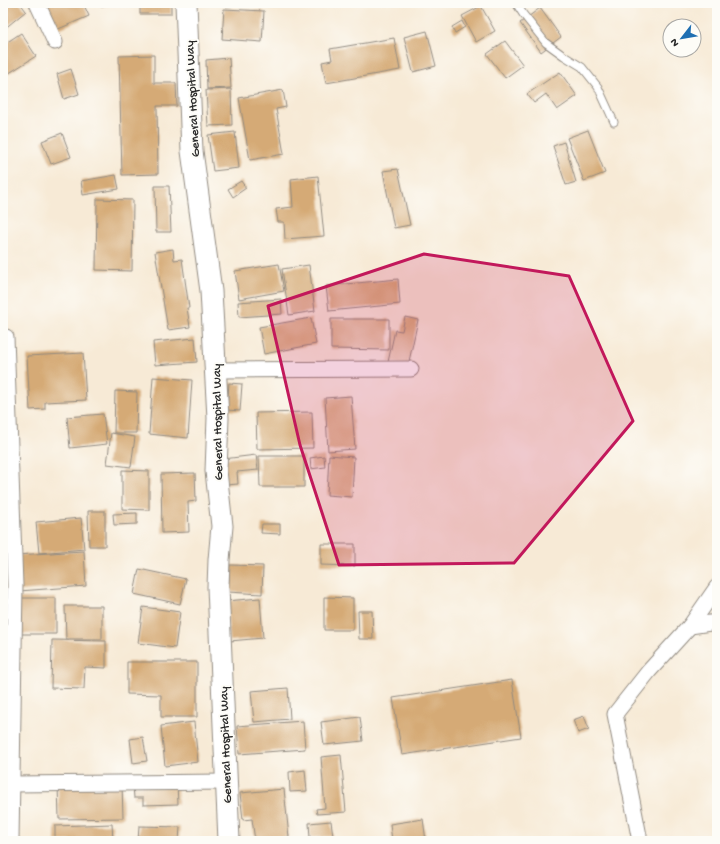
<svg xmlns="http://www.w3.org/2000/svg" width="720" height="844" font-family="'Gochi Hand',sans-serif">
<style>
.building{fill:#d5aa76}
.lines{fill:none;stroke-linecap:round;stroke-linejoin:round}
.service-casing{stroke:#918a80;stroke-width:9}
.minor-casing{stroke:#918a80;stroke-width:17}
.secondary-casing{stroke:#918a80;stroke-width:23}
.service{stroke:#fff;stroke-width:7}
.minor{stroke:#fff;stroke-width:15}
.secondary{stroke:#fff;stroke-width:21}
.marked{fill:#c2185b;fill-opacity:0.2;stroke:#c2185b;stroke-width:3;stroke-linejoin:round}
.labels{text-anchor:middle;stroke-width:4;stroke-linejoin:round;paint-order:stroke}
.street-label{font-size:13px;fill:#2b2b2b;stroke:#fdfcf7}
</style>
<rect width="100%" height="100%" fill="#fdfcf7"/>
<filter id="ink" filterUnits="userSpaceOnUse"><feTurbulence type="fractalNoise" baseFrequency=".025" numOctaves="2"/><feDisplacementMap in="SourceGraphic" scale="8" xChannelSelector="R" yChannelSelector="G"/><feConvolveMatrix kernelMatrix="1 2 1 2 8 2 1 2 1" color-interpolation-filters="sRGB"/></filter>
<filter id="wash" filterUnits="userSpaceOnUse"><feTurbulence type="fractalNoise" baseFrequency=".012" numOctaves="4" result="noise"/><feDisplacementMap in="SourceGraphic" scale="16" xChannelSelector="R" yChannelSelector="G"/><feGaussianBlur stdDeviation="0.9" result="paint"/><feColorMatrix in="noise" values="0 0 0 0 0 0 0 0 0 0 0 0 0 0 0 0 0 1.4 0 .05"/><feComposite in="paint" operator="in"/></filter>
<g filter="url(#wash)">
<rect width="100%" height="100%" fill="#f7ead6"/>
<g id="blocks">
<g class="building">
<polygon points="3,3 20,3 26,11 3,30"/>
<polygon points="45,3 83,3 89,16 56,30"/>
<polygon points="100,3 123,3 123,4 100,6"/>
<rect x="140" y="3" width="31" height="11"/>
<polygon points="481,6 495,31 476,42 462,16"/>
<polygon points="540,8 561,37 541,52 520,23"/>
<polygon points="224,9 264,11 262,42 222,39"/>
<polygon points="462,21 465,27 455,33 452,27"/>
<polygon points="427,31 436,66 413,72 404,37"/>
<polygon points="21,33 36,56 3,77 3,45"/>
<polygon points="394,38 400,70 326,83 322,62 332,60 330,49"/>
<polygon points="505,41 523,65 505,78 487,54"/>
<polygon points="154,55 154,83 176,83 177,106 157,106 158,174 122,175 119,56"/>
<polygon points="229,58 231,88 207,89 206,60"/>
<polygon points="71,69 79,94 64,99 57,74"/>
<polygon points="560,72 577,96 557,110 546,94 534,103 527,94"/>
<polygon points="231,89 232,125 208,126 206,90"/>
<polygon points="283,90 286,107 276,109 284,154 250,160 239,98"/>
<polygon points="588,130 605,173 584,181 567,138"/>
<polygon points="235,132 239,168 213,171 208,135"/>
<polygon points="62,133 71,157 51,164 42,141"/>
<polygon points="564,142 576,182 566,185 553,146"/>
<polygon points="398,169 410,225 394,228 383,171"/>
<polygon points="116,175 119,189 83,195 81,181"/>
<polygon points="318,176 324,236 285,239 284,222 278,222 276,209 293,207 291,179"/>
<polygon points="241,181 246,188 233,197 228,189"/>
<polygon points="155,186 169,186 171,232 156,232"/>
<polygon points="97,199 133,200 132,271 96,270"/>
<polygon points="173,249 174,260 182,259 189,308 187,308 190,327 168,330 155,252"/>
<polygon points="279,264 284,291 239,299 235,271"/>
<polygon points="309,265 315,311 289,315 282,269"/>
<polygon points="398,279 400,304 329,311 326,286"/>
<polygon points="281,299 282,314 239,317 238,302"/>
<polygon points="405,317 418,320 408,366 388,362 395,330 402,331"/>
<polygon points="311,318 316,344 264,354 259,327"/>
<polygon points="331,319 389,319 389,350 331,349"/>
<polygon points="195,338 197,362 155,365 153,342"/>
<polygon points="83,353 86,400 45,402 45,409 30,410 27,356"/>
<polygon points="153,377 192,380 188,438 149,434"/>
<polygon points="229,383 242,384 240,411 227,410"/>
<polygon points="115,391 137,392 136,433 114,433"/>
<polygon points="351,396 355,449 328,451 325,398"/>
<polygon points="312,412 313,448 257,449 256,413"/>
<polygon points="103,414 107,444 70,448 67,417"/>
<polygon points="111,433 135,437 131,467 107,464"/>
<polygon points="256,455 258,470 237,472 238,484 226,485 223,459"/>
<polygon points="329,455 354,457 352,497 327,495"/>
<polygon points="259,456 304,456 304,487 260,487"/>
<polygon points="324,456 325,467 311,469 310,458"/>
<polygon points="122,470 149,471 149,510 122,509"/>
<polygon points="195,473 196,501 188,502 189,532 162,533 161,474"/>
<polygon points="88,511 105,511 105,546 89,546"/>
<polygon points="137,513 137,524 114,525 113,514"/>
<polygon points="81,518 84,549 39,553 36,522"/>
<polygon points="262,524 280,524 280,534 261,533"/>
<polygon points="321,544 355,544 355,566 321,565"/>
<polygon points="84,551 86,586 19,591 16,555"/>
<polygon points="230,565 263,566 262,594 228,592"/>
<polygon points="139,569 186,579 180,604 134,594"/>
<polygon points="324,597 353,598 353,630 324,630"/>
<polygon points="17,598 56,598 56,634 18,634"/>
<polygon points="260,598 263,638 230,641 226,601"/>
<polygon points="65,606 102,606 102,639 66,639"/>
<polygon points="143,607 180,612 175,648 138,643"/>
<polygon points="358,611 372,611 373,639 359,639"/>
<polygon points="52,640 106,641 106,668 85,667 84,689 51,688"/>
<polygon points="127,662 197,662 197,717 161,717 161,695 127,694"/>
<polygon points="512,680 521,737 402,755 393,698"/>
<polygon points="288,688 290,719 254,722 251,691"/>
<polygon points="584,716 589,729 578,733 573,720"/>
<polygon points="360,717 363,741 324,745 321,722"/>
<polygon points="303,721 305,749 239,754 237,726"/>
<polygon points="194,722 198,762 165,766 161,726"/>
<polygon points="143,737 147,761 133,763 130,739"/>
<polygon points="341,755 346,812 317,814 316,809 325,808 321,757"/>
<polygon points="305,770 307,791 290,792 289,772"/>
<polygon points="122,784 123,818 59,819 58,785"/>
<polygon points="177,784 178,804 143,805 143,798 134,798 133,785"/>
<polygon points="284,789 289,837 255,841 252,819 243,820 240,793"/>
<polygon points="423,819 426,841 392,841 390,824"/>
<polygon points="331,821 333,836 310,838 309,823"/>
<polygon points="112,824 113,841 55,841 55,826"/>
<polygon points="139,826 180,827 179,841 138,841"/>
<polygon points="329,837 330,841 312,841 312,840"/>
</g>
</g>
</g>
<g filter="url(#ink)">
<use href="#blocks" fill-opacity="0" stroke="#918a80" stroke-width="1"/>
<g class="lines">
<g class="service-casing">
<polyline id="service" points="516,3 523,14 546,43 564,56 582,67 598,87 614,122"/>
</g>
<g class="minor-casing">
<g id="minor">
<polyline points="37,3 55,42"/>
<polyline points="3,337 6,337 15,585 11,841"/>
<polyline points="215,370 411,369"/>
<polyline points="690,626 717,622"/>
<polyline points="12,784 226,782"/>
<polyline points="640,841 615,714 649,671 690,626 717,587"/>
</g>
</g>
<g class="secondary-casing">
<polyline id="secondary" points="186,3 192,151 211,291 218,418 216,471 222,526 219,560 218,587 229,841"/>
</g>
<use href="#service" class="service"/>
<use href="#minor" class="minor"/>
<use href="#secondary" class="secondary"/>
</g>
</g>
<path class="marked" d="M424 254 569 276 633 421 514 563 339 565 300 445 268 306Z"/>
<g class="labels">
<g class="street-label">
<text transform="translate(191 99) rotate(-93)" y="5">General Hospital Way</text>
<text transform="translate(216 422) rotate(-91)" y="5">General Hospital Way</text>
<text transform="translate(224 745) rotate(-92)" y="5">General Hospital Way</text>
</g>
</g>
<rect width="720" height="844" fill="none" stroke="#fdfcf7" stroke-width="16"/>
<g transform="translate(682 38) rotate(239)"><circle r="19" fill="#fdfcf7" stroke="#a9a8a5"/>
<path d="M0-3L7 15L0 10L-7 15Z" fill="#1f6fb2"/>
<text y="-6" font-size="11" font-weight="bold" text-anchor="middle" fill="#2b2b2b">N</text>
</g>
</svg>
